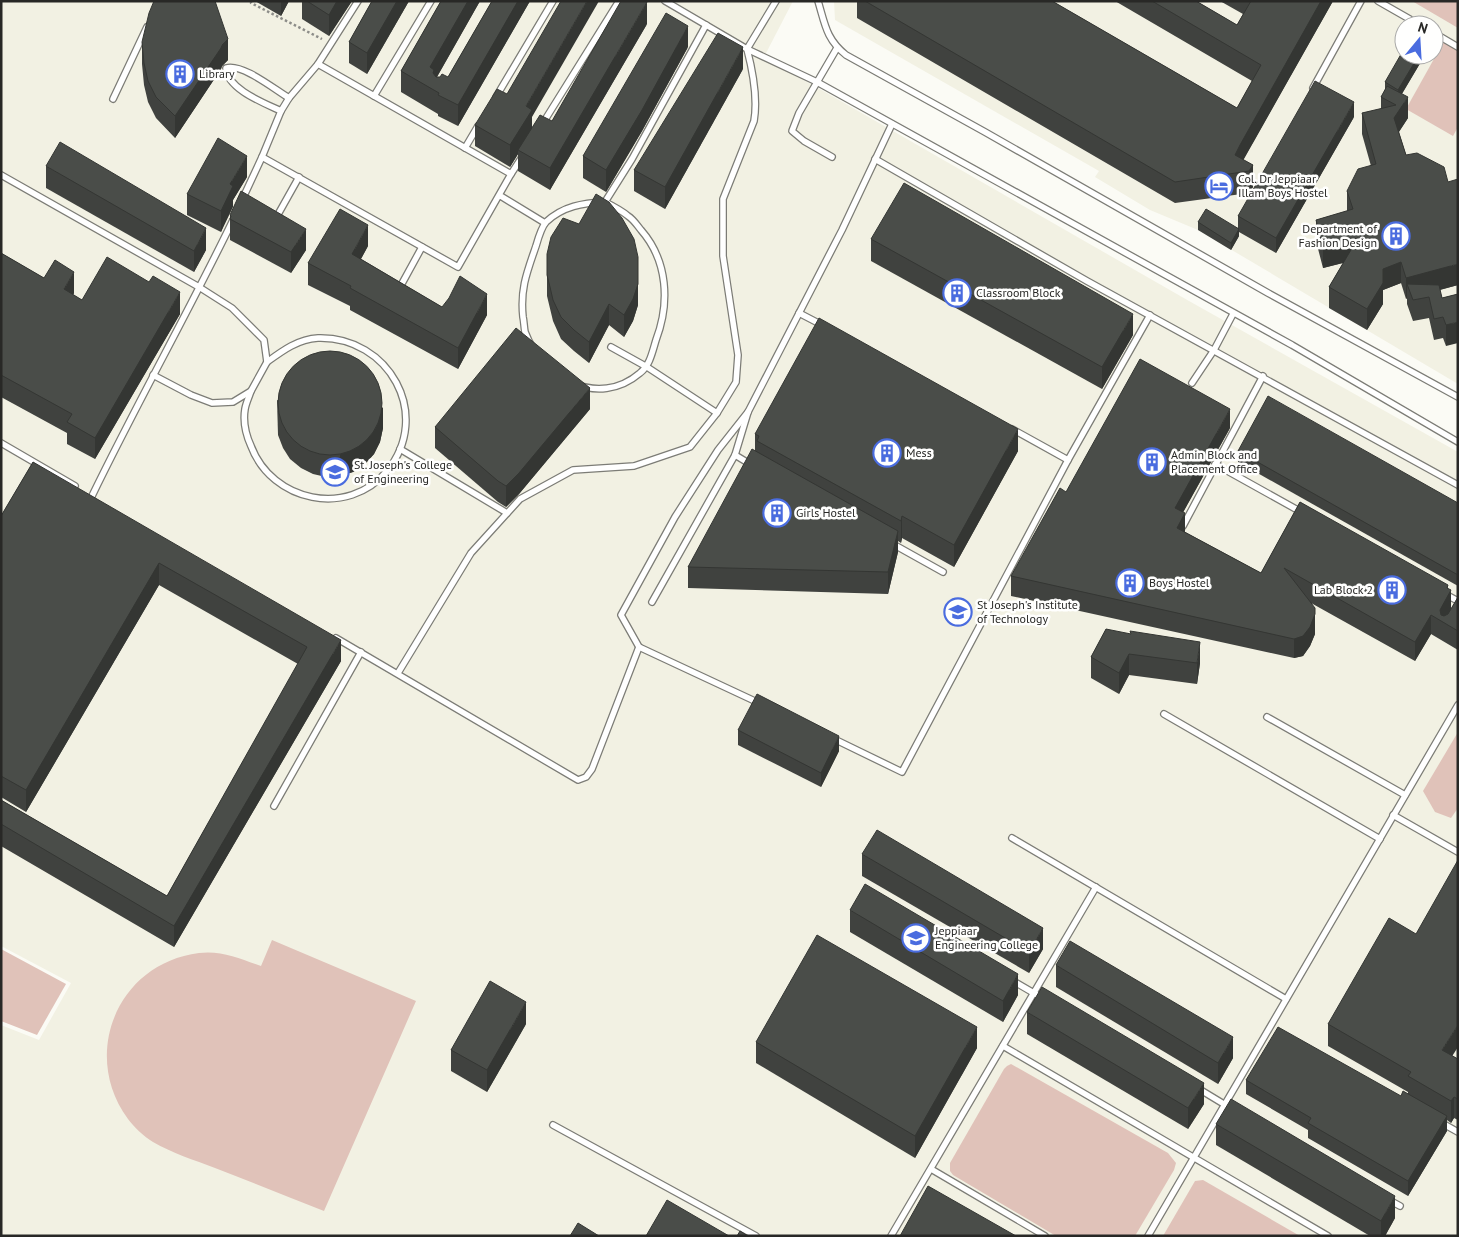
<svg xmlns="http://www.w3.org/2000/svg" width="1459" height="1237" font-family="'PT Sans',sans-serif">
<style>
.built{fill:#f2f1e3;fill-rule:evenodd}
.green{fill:#e0c2b9}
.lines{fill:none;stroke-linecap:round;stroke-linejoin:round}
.lane-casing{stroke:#7c7c76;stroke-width:8}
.path{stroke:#8d8d89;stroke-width:2.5;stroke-dasharray:2.5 2.5;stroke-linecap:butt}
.lane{stroke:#fff;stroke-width:5.5}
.wall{fill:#40423f}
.shaded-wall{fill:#343633}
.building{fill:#4a4d49;stroke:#343633}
.labels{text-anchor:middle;stroke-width:5;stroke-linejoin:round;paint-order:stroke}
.poi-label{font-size:12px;fill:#282826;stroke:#fffffe;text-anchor:start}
</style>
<rect width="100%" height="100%" fill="#fbfbf5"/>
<g class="built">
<polygon points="1,1 793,1 764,57 1189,301 1458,452 1458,1236 1,1236 1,1025 39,1040 71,983 1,946"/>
<path d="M834 1H1458V384L1198 230 1150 210 1095 177 1099 171 835 20ZM1404 25H1434V55H1404Z"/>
</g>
<g class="green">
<polygon points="1412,1 1458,1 1458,28"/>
<polygon points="1444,41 1458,49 1458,127 1453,136 1406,109"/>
<polygon points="1458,732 1458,808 1451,818 1435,812 1423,791"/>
<path d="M272 940 416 1001 324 1211C288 1197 252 1182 215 1168 194 1160 172 1153 153 1142 144 1137 133 1126 128 1119 80 1054 118 963 199 953 221 950 241 959 261 966Z"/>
<polygon points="1,949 66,984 37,1035 1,1021"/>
<polygon points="1011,1064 1168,1153 1176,1163 1174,1170 1135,1236 1056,1236 953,1175 950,1171 950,1163 1004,1069 1007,1066"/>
<polygon points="1203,1180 1300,1236 1163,1236 1195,1181"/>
</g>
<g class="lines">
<g class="lane-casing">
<g id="lane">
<polyline points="665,1 747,49 817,82 1292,345 1458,442"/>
<path d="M818 1C825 24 826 39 846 55L985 132 1268 293 1458 397"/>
<polyline points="1378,1 1420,25"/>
<polyline points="1434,33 1458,47"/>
<polyline points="318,64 358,1"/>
<polyline points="1313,88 1361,1"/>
<polyline points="374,96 431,1"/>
<polyline points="496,97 553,1"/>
<polyline points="113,99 147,27"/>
<path d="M281 111C264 103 227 89 226 68 242 63 274 89 289 98"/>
<polyline points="543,123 619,1"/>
<polyline points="465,148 478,126"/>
<polyline points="832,157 804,141 792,131 799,113 837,48"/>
<polyline points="875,159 1087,281 1458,485"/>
<polyline points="511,174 522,157"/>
<polyline points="1,175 199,287 232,308 264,340 267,362 251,391 233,402 212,403 191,395 153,375"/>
<polyline points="499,195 511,174 318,64 289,98 281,111 262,157 458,267 499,195 545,223"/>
<polyline points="242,200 262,157"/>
<path d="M605 202C613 206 621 210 628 216 633 219 637 225 641 230 668 261 670 303 656 340 652 353 650 365 640 373 598 409 542 378 525 332 524 327 524 321 523 317 520 289 527 272 536 246 538 239 541 228 546 222 563 206 583 203 605 202Z"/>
<polyline points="605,202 632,159 706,25"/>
<polyline points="276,218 299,177"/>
<polyline points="399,289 422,247"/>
<polyline points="799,313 824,326"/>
<polyline points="611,347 647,367 717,413"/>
<polyline points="1192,383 1214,350 1233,314"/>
<path d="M251 391C249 397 246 403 245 409 243 421 246 435 251 446 272 502 348 518 387 471 433 415 389 336 318 338 298 339 282 351 267 362"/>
<polyline points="748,412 718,450 675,517 621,615 639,647 759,703"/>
<polyline points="1012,429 1068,460"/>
<polyline points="1,443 75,486"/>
<polyline points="400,449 507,513"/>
<polyline points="735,455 750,464"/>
<polyline points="1215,464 1303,513"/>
<path d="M92 496C137 403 188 313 233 220"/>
<polyline points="1183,526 1263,376"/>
<polyline points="891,543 943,572"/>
<polyline points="1445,594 1458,601"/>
<polyline points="652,602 735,455 748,412 842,230 892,124"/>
<polyline points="336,638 578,780 586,777 592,769 639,647"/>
<path d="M398 673 471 553 520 499 573 470 634 466 690 447 717 413 736 382 738 355 723 256V199L754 121C758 98 753 72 747 49L776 1"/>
<polyline points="1164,714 1380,839"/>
<polyline points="1267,717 1405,795"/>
<polyline points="832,738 902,772 1068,460 1150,315"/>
<polyline points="274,806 361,652"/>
<polyline points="1393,815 1458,852"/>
<polyline points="1012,838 1286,999"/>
<polyline points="1013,981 1044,999"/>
<polyline points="1003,1046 1328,1236"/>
<polyline points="1199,1089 1232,1109"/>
<polyline points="1440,1122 1458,1132"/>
<polyline points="553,1125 756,1236"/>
<polyline points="931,1169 1045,1236"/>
<polyline points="1389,1200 1400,1206"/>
<polyline points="891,1236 1096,887"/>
<polyline points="1148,1236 1458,705"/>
</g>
</g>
<polyline class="path" points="251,1 251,3 322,39"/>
<use href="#lane" class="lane"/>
</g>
<g class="wall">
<polygon points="255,1 289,1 281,16"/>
<polygon points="302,1 352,1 329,36 302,19"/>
<polygon points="372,1 409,1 367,74 349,63 349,42"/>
<polygon points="441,1 480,1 437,77 448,77 492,1 530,1 458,126 438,116 438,114 401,92 401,71"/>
<polygon points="857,1 1052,1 1237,108 1252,81 1115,1 1196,1 1237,25 1243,14 1220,1 1333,1 1243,160 1253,165 1253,187 1249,193 1175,203 857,18"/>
<polygon points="647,24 550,190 518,171 518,154 510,167 475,146 475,125 532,117 532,128 552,121"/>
<polygon points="142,42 228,60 222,66 221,69 175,138 156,118 148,102 144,85 142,64"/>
<polygon points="688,47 642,131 606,192 583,178 583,156"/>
<polygon points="1404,55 1425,55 1402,94 1408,118 1399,132 1406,155 1458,285 1440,290 1442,298 1458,294 1446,346 1443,338 1434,340 1429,318 1413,321 1407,304 1407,298 1406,299 1401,283 1383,290 1383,304 1367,330 1329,308 1329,287 1343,263 1323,268 1316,241 1316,220 1347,211 1347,191 1371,166 1362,134 1362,113 1381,109 1381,97 1385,90 1385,82"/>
<polygon points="743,69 665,209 634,191 634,170"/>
<polygon points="1354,117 1276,253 1239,232 1239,236 1231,250 1198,230 1198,222 1238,228 1238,216"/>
<polygon points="46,166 206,250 194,272 46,188"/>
<polygon points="247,177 233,200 221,232 187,215 187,194"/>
<polygon points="230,215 306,250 291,273 230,240"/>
<polygon points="871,239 1133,335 1102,389 871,261"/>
<polygon points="368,246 361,259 442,307 487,315 458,369 350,310 350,306 308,285 308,263"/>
<polygon points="1,253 44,278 74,293 73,295 82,300 180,314 95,459 67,444 67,433 1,397"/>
<polygon points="547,254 638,257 638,305 633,321 624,337 609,325 589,363 574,351 561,339 553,321 547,296"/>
<polygon points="277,400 383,428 380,442 374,454 365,464 353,472 340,476 326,477 313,474 301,468 290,459 283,448 278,435"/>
<polygon points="590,409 519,494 506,507 498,502 435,448 435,427"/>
<polygon points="1230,428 1183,512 1185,532 1261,573 1300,502 1448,589 1451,609 1458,597 1458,650 1431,634 1415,661 1311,603 1315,634 1310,646 1303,656 1294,658 1011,596 1011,576 1066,492"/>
<polygon points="755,434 1018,451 954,567 902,538 901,543 898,541 898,552 888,594 688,588 688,567 755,450"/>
<polygon points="1238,451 1458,503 1458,586 1238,462"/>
<polygon points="33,462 341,661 174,947 1,846 1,800 167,896 298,664 159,585 26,812 1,797 1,516"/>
<polygon points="1106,629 1200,663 1197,684 1129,675 1119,694 1091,678 1091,657"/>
<polygon points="738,730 839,751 821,787 738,745"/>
<polygon points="862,854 1043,949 1029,973 862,876"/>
<polygon points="850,910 1018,995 1003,1022 850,932"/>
<polygon points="1056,965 1233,1058 1218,1084 1056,987"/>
<polygon points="1027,1012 1204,1104 1188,1129 1027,1034"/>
<polygon points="526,1024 487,1092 451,1071 451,1050"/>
<polygon points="1328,1024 1452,1056 1458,1059 1458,1120 1454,1118 1451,1123 1447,1120 1447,1131 1408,1196 1308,1138 1308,1130 1246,1094 1246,1080 1401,1096 1408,1094 1408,1092 1328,1046"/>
<polygon points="756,1042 977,1048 915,1158 756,1063"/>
<polygon points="1216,1124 1395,1218 1385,1236 1370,1236 1216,1145"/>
</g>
<g class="shaded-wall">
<polygon points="281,1 289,1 281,16"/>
<polygon points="337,1 352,1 329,36 329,15"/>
<polygon points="397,1 409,1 367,74 367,53"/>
<polygon points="468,1 480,1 430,89 430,67"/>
<polygon points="518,1 530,1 458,126 458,105"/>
<polygon points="587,1 599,1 532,117 532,131 518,150 518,154 510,167 510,145 526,106"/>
<polygon points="1321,1 1333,1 1240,166 1235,155 1240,145"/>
<polygon points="647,2 647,24 550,190 550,168"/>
<polygon points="688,26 688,47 642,131 606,192 606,170"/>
<polygon points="228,39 228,60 222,66 221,69 175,138 175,116 222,45"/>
<polygon points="743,47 743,69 665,209 665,187"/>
<polygon points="1419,55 1425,55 1398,100 1398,90"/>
<polygon points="1408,97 1408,118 1394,139 1394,118"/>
<polygon points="1354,102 1354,117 1276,253 1276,238"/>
<polygon points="247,156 247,177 233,200 233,207 221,232 221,211 230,184"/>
<polygon points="1253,165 1253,187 1249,193 1249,171"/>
<polygon points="368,225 368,246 352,275 352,254"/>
<polygon points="206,228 206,250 194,272 194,251"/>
<polygon points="306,229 306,250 291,273 291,252"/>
<polygon points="1239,229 1239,236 1231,250 1231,243"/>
<polygon points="1358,238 1358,259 1323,268 1323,247"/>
<polygon points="1401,262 1401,283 1383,290 1383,304 1367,330 1367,309 1383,269"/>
<polygon points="1458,264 1458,285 1412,297 1407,284 1407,298 1406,299 1406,278"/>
<polygon points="74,272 74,293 64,310 64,289"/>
<polygon points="638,284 638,305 633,321 624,337 624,315"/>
<polygon points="180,292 180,314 95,459 95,438"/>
<polygon points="487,294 487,315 458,369 458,348"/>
<polygon points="609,304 609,325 589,363 589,342"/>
<polygon points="1133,314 1133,335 1102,389 1102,367"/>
<polygon points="1458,322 1458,343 1446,346 1446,325"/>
<polygon points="590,388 590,409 519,494 506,507 506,486"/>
<polygon points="383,407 383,428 380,442 374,454 365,464 353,472 340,476 340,455"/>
<polygon points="1230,409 1230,428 1175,527 1175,508"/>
<polygon points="1018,429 1018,451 954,567 954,545"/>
<polygon points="1185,513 1185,532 1177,528"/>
<polygon points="902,516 902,538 901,543 901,521"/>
<polygon points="898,531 898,552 888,594 888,572"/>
<polygon points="159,563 159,585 26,812 26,790"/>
<polygon points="1448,585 1448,595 1451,590 1451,610 1444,623 1440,610"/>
<polygon points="1315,614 1315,634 1310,646 1303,656 1294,658 1294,639"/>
<polygon points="1431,615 1431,634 1415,661 1415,642"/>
<polygon points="341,640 341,661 174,947 174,926"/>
<polygon points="1200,642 1200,663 1197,684 1197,663"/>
<polygon points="1129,654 1129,675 1119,694 1119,673"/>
<polygon points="839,736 839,751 821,787 821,773"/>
<polygon points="1043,928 1043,949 1029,973 1029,952"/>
<polygon points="1018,974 1018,995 1003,1022 1003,1001"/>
<polygon points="526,1002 526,1024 487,1092 487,1070"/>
<polygon points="1458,1025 1458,1047 1442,1072 1442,1050"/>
<polygon points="977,1027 977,1048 915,1158 915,1136"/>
<polygon points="1233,1037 1233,1058 1218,1084 1218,1063"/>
<polygon points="1204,1083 1204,1104 1188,1129 1188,1108"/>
<polygon points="1454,1097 1454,1118 1451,1123 1451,1101"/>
<polygon points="1447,1116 1447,1131 1408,1196 1408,1181"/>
<polygon points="1395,1196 1395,1218 1385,1236 1381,1236 1381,1221"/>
</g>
<g class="building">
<polygon points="154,1 215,1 228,39 222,45 221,48 175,116 156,97 148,81 144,63 142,42 149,13"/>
<polygon points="307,1 337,1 329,15"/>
<polygon points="372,1 397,1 367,53 349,42"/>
<polygon points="441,1 468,1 430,67 434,70 433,73 436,77 440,77 442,74 448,77 492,1 518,1 458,105 438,95 439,93 401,71"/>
<polygon points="561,1 587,1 526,106 532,110 510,145 475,125 497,89 507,94"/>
<polygon points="621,1 645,1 647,2 550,168 518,150 540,115 552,121"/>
<polygon points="865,1 1052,1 1237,108 1261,65 1152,1 1196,1 1237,25 1251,1 1321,1 1240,145 1235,155 1253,165 1249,171 1175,182"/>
<polygon points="666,13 688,26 642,110 606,170 583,156"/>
<polygon points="718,33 743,47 665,187 634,170"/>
<polygon points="1404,49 1404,55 1419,55 1398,90 1385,82"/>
<polygon points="1315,81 1354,102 1276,238 1238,216"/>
<polygon points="1387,86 1408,97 1394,118 1406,155 1417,153 1444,167 1448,182 1458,179 1458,264 1406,278 1401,262 1383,269 1383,283 1367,309 1329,287 1358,238 1323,247 1316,220 1353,209 1347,191 1358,169 1376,164 1362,113 1396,105 1381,97"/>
<polygon points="218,138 247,156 230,184 233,186 221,211 187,194"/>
<polygon points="60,142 206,228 194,251 46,166"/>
<polygon points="904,183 1133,314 1102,367 871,239"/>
<polygon points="241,191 306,229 291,252 230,219 231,216 230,215"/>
<polygon points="596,194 609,202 622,218 634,239 638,257 638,284 633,299 624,315 609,304 589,342 574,330 561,317 553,300 550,287 547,275 547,254 551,237 563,218 579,224"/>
<polygon points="340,209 368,225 352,254 442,307 449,298 460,276 487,294 458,348 350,288 351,286 308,263"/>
<polygon points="1206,209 1239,229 1231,243 1198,222"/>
<polygon points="1,253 44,278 55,260 74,272 64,289 82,300 107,257 149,282 153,276 180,292 95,438 67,422 72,414 1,375"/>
<polygon points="1407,284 1439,285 1442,298 1458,294 1458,322 1446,325 1443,317 1434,319 1429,297 1413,300"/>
<polygon points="819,318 1018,429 954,545 902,516 901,521 757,441 759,436 755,434"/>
<polygon points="516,328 590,388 519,473 506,486 498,481 435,427"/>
<circle cx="330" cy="403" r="52"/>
<polygon points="1140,359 1230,409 1175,508 1185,513 1177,528 1261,573 1300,502 1448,585 1447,588 1451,590 1440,610 1441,615 1444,616 1448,614 1458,597 1458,631 1431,615 1415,642 1284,568 1315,608 1315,614 1310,627 1303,636 1294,639 1011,576 1060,488 1066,492"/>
<polygon points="1268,396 1458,503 1458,575 1238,451"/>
<polygon points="752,449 898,531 888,572 688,567"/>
<polygon points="33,462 341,640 174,926 1,824 1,800 167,896 307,647 159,563 26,790 1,776 1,516"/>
<polygon points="1106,629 1131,634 1130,631 1200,642 1197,663 1129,654 1119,673 1091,657"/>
<polygon points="757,694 839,736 821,773 738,730"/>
<polygon points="877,830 1043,928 1029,952 862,854"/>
<polygon points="1458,860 1458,1025 1442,1050 1458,1059 1458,1099 1454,1097 1451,1101 1408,1076 1411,1072 1328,1024 1389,918 1416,934"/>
<polygon points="865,884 1018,974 1003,1001 850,910"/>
<polygon points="817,935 977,1027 915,1136 756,1042"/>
<polygon points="1070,941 1233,1037 1218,1063 1056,965"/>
<polygon points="490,981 526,1002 487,1070 451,1050"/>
<polygon points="1042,987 1204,1083 1188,1108 1027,1012"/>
<polygon points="1278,1027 1401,1096 1403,1091 1447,1116 1408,1181 1308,1123 1311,1118 1246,1080"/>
<polygon points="1231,1099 1395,1196 1381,1221 1216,1124"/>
<polygon points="928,1186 1016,1236 900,1236"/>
<polygon points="667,1200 729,1236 646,1236"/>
<polygon points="578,1223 599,1236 570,1236"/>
<polygon points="740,1231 748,1236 737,1236"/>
</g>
<defs>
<g id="building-ring" transform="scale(1.4375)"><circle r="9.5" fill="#fffffe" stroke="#4a6cdf" stroke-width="1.5"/><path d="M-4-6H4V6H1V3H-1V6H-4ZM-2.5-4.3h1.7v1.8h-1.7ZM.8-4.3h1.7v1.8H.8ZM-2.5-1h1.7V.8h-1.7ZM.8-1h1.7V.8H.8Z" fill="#4a6cdf"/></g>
<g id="hotel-ring" transform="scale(1.4375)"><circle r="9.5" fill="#fffffe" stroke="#4a6cdf" stroke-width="1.5"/><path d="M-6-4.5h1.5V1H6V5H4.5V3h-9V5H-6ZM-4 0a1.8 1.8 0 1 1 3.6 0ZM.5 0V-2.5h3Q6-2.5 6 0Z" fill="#4a6cdf"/></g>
<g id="university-ring" transform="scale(1.4375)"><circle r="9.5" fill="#fffffe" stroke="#4a6cdf" stroke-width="1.5"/><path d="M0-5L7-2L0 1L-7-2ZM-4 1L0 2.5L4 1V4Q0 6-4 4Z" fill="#4a6cdf"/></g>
</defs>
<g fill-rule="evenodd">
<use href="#building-ring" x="180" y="74"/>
<use href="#hotel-ring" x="1219" y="186"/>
<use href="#building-ring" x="1396" y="236"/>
<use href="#building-ring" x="957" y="293"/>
<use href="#building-ring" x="887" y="453"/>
<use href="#building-ring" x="1152" y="462"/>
<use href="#university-ring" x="335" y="472"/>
<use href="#building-ring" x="777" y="513"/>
<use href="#building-ring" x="1130" y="583"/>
<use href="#building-ring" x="1392" y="590"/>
<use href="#university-ring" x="958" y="612"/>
<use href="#university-ring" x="916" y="938"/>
</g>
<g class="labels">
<g class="poi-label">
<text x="199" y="78">Library</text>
<text x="1238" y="183">Col. Dr Jeppiaar<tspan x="1238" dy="14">Illam Boys Hostel</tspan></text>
<text x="1377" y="233" text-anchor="end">Department of<tspan x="1377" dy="14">Fashion Design</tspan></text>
<text x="976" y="297">Classroom Block</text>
<text x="906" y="457">Mess</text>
<text x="1171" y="459">Admin Block and<tspan x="1171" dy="14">Placement Office</tspan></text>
<text x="354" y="469">St. Joseph's College<tspan x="354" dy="14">of Engineering</tspan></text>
<text x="796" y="517">Girls Hostel</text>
<text x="1149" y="587">Boys Hostel</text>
<text x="1373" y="594" text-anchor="end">Lab Block 2</text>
<text x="977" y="609">St Joseph's Institute<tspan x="977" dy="14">of Technology</tspan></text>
<text x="935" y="935">Jeppiaar<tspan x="935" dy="14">Engineering College</tspan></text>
</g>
</g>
<rect width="1459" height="1237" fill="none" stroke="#282826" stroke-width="5"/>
<g transform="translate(1419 40) rotate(18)"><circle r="24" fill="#fffffe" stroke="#a9a9a8"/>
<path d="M0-4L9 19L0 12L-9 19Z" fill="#4a6cdf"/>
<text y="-8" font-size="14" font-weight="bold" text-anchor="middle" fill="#282826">N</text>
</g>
</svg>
